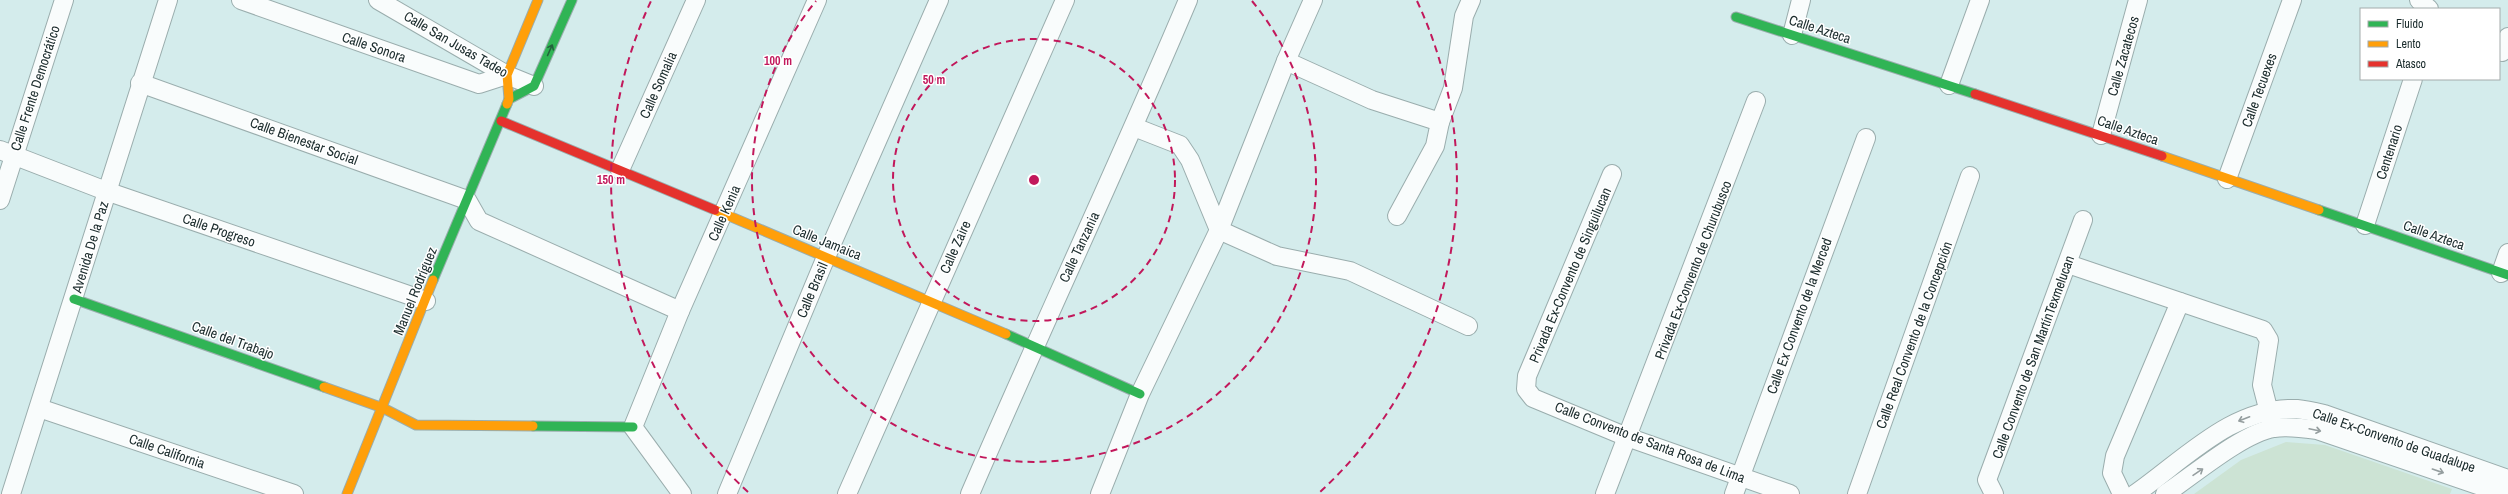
<svg xmlns="http://www.w3.org/2000/svg" width="2508" height="494" font-family="'Archivo Narrow',sans-serif">
<style>
.green{fill:#cce3d4}
.lines{fill:none;stroke-linecap:round;stroke-linejoin:round}
.street-casing{stroke:#9aadad;stroke-width:20}
.fast-casing{stroke:#9aadad;stroke-width:11}
.slow-casing{stroke:#9aadad;stroke-width:11}
.jam-casing{stroke:#9aadad;stroke-width:11}
.street{stroke:#f9fcfc;stroke-width:18}
.fast{stroke:#30b455;stroke-width:9}
.slow{stroke:#ff9f0a;stroke-width:9}
.jam{stroke:#e5322d;stroke-width:9}
.oneway{stroke:#23623d}
.oneway2{stroke:#959e9f}
.ring{fill:none;stroke:#c2185b;stroke-width:2;stroke-dasharray:7 5}
.labels{text-anchor:middle;stroke-width:3;stroke-linejoin:round;paint-order:stroke}
.street-label{font-size:14px;fill:#1b2c2d;stroke:#fff}
.centre{fill:#c2185b;stroke:#fff;stroke-width:2}
.ring-label{font-size:12px;text-anchor:middle;font-weight:bold;fill:#c2185b;stroke:#fff;stroke-width:3;stroke-linejoin:round;paint-order:stroke}
</style>
<rect width="100%" height="100%" fill="#d4ecec"/>
<polygon class="green" points="2286,442 2325,445 2452,489 2450,494 2194,494 2241,460"/>
<g class="lines">
<g class="street-casing">
<g id="street">
<polyline points="241,0 479,84 507,75"/>
<polyline points="378,0 507,75 534,86"/>
<polyline points="2419,0 2429,9"/>
<polyline points="1792,35 1801,0"/>
<polyline points="2502,52 2508,37"/>
<polyline points="1286,61 1372,100 1440,122 1435,146 1397,216"/>
<polyline points="140,83 467,200 479,221 680,311"/>
<polyline points="1949,85 1980,0"/>
<polyline points="1440,122 1453,88 1464,16 1471,0"/>
<polyline points="1134,127 1180,145 1190,160 1219,230 1277,256 1350,271 1468,326"/>
<polyline points="2101,135 2138,0"/>
<polyline points="0,150 106,191 426,301"/>
<polyline points="620,170 696,0"/>
<polyline points="1612,174 1527,376 1526,389 1533,398 1627,437 1790,494"/>
<polyline points="2227,179 2292,0"/>
<polyline points="0,200 64,0"/>
<polyline points="2365,225 2413,79"/>
<polyline points="2068,264 2263,330 2269,340 2262,385 2272,424"/>
<polyline points="2501,273 2508,253"/>
<polyline points="39,408 294,494"/>
<polyline points="11,494 168,0"/>
<polyline points="682,494 633,427 680,311 817,0"/>
<polyline points="727,494 826,257 939,0"/>
<polyline points="847,494 1065,0"/>
<path d="M970 494C1041 329 1118 166 1188 0"/>
<polyline points="1100,494 1140,394 1219,230 1286,61 1313,0"/>
<polyline points="1605,494 1756,101"/>
<polyline points="1734,494 1866,138"/>
<polyline points="1857,494 1970,176"/>
<polyline points="1994,494 1987,480 2083,220"/>
<polyline points="2122,494 2112,473 2115,456 2180,302"/>
<path d="M2135 494C2184 460 2233 406 2297 409 2306 410 2315 412 2324 414L2508 479"/>
<path d="M2165 494C2194 475 2241 434 2274 428 2288 426 2302 428 2317 430L2504 494"/>
</g>
</g>
<g class="fast-casing">
<g id="fast">
<polyline points="1736,17 1975,94"/>
<polyline points="509,99 534,86 572,0"/>
<polyline points="2319,210 2508,275"/>
<polyline points="433,280 507,104"/>
<polyline points="74,299 324,387"/>
<polyline points="1006,334 1140,394"/>
<polyline points="533,426 633,427"/>
</g>
</g>
<g class="slow-casing">
<g id="slow">
<polyline points="507,104 509,99 507,75 538,0"/>
<polyline points="2162,156 2319,210"/>
<polyline points="715,210 1006,334"/>
<polyline points="324,387 383,408 416,425 533,426"/>
<polyline points="347,494 433,280"/>
</g>
</g>
<g class="jam-casing">
<g id="jam">
<polyline points="1975,94 2162,156"/>
<polyline points="501,121 715,210"/>
</g>
</g>
<use href="#street" class="street"/>
<use href="#fast" class="fast"/>
<use href="#slow" class="slow"/>
<use href="#jam" class="jam"/>
</g>
<defs><path id="oneway-shaft" d="M-6 0H5M1.5-3L5.5 0L1.5 3" fill="none" stroke-width="1.6" stroke-linecap="round" stroke-linejoin="round"/></defs>
<use class="oneway" href="#oneway-shaft" transform="translate(550 50) rotate(-66)"/>
<g class="oneway2">
<use href="#oneway-shaft" transform="translate(2244 419) rotate(159)"/>
<use href="#oneway-shaft" transform="translate(2315 430) rotate(12)"/>
<use href="#oneway-shaft" transform="translate(2438 471) rotate(19)"/>
<use href="#oneway-shaft" transform="translate(2198 472) rotate(-34)"/>
</g>
<g class="ring">
<circle cx="1034" cy="180" r="141"/>
<path d="M1252 1A282 282 0 1 1 816 1"/>
<path d="M748 492A423 423 0 0 1 651 1M1417 1A423 423 0 0 1 1320 492"/>
</g>
<g class="labels">
<g class="street-label">
<text transform="translate(1820 29) rotate(18)" y="5">Calle Azteca</text>
<text transform="translate(456 44) rotate(30)" y="5">Calle San Jusas Tadeo</text>
<text transform="translate(374 47) rotate(19)" y="5">Calle Sonora</text>
<text transform="translate(2123 56) rotate(-74)" y="5">Calle Zacatecos</text>
<text transform="translate(658 85) rotate(-66)" y="5">Calle Somalia</text>
<text transform="translate(35 88) rotate(-72)" y="5">Calle Frente Democrático</text>
<text transform="translate(2259 90) rotate(-70)" y="5">Calle Tecuexes</text>
<text transform="translate(2128 130) rotate(19)" y="5">Calle Azteca</text>
<text transform="translate(304 141) rotate(20)" y="5">Calle Bienestar Social</text>
<text transform="translate(2389 152) rotate(-72)" y="5">Centenario</text>
<text transform="translate(724 213) rotate(-66)" y="5">Calle Kenia</text>
<text transform="translate(219 230) rotate(19)" y="5">Calle Progreso</text>
<text transform="translate(2434 235) rotate(19)" y="5">Calle Azteca</text>
<text transform="translate(827 242) rotate(22)" y="5">Calle Jamaica</text>
<text transform="translate(90 247) rotate(-73)" y="5">Avenida De la Paz</text>
<text transform="translate(955 247) rotate(-66)" y="5">Calle Zaire</text>
<text transform="translate(1079 247) rotate(-65)" y="5">Calle Tanzania</text>
<text transform="translate(1693 270) rotate(-69)" y="5">Privada Ex-Convento de Churubusco</text>
<text transform="translate(1570 275) rotate(-67)" y="5">Privada Ex-Convento de Singuilucan</text>
<text transform="translate(812 290) rotate(-67)" y="5">Calle Brasil</text>
<text transform="translate(415 291) rotate(-68)" y="5">Manuel Rodríguez</text>
<text transform="translate(1799 316) rotate(-70)" y="5">Calle Ex Convento de la Merced</text>
<text transform="translate(1914 335) rotate(-70)" y="5">Calle Real Convento de la Concepción</text>
<text transform="translate(233 340) rotate(20)" y="5">Calle del Trabajo</text>
<text transform="translate(2033 357) rotate(-70)" y="5">Calle Convento de San MartínTexmelucan</text>
<text transform="translate(2394 440) rotate(19)" y="5">Calle Ex-Convento de Guadalupe</text>
<text transform="translate(1650 442) rotate(21)" y="5">Calle Convento de Santa Rosa de Lima</text>
<text transform="translate(167 451) rotate(19)" y="5">Calle California</text>
</g>
</g>
<circle cx="1034" cy="180" r="6" class="centre"/>
<g class="ring-label">
<text x="778" y="65">100 m</text>
<text x="934" y="84">50 m</text>
<text x="611" y="184">150 m</text>
</g>
<rect x="2360" y="8" width="140" height="72" fill="#ffffff" stroke="#a4abab"/>
<rect x="2368" y="21" width="20" height="6" fill="#30b455" stroke="#a4abab"/>
<text x="2396" y="28" font-size="12" fill="#1b2c2d">Fluido</text>
<rect x="2368" y="41" width="20" height="6" fill="#ff9f0a" stroke="#a4abab"/>
<text x="2396" y="48" font-size="12" fill="#1b2c2d">Lento</text>
<rect x="2368" y="61" width="20" height="6" fill="#e5322d" stroke="#a4abab"/>
<text x="2396" y="68" font-size="12" fill="#1b2c2d">Atasco</text>
</svg>
